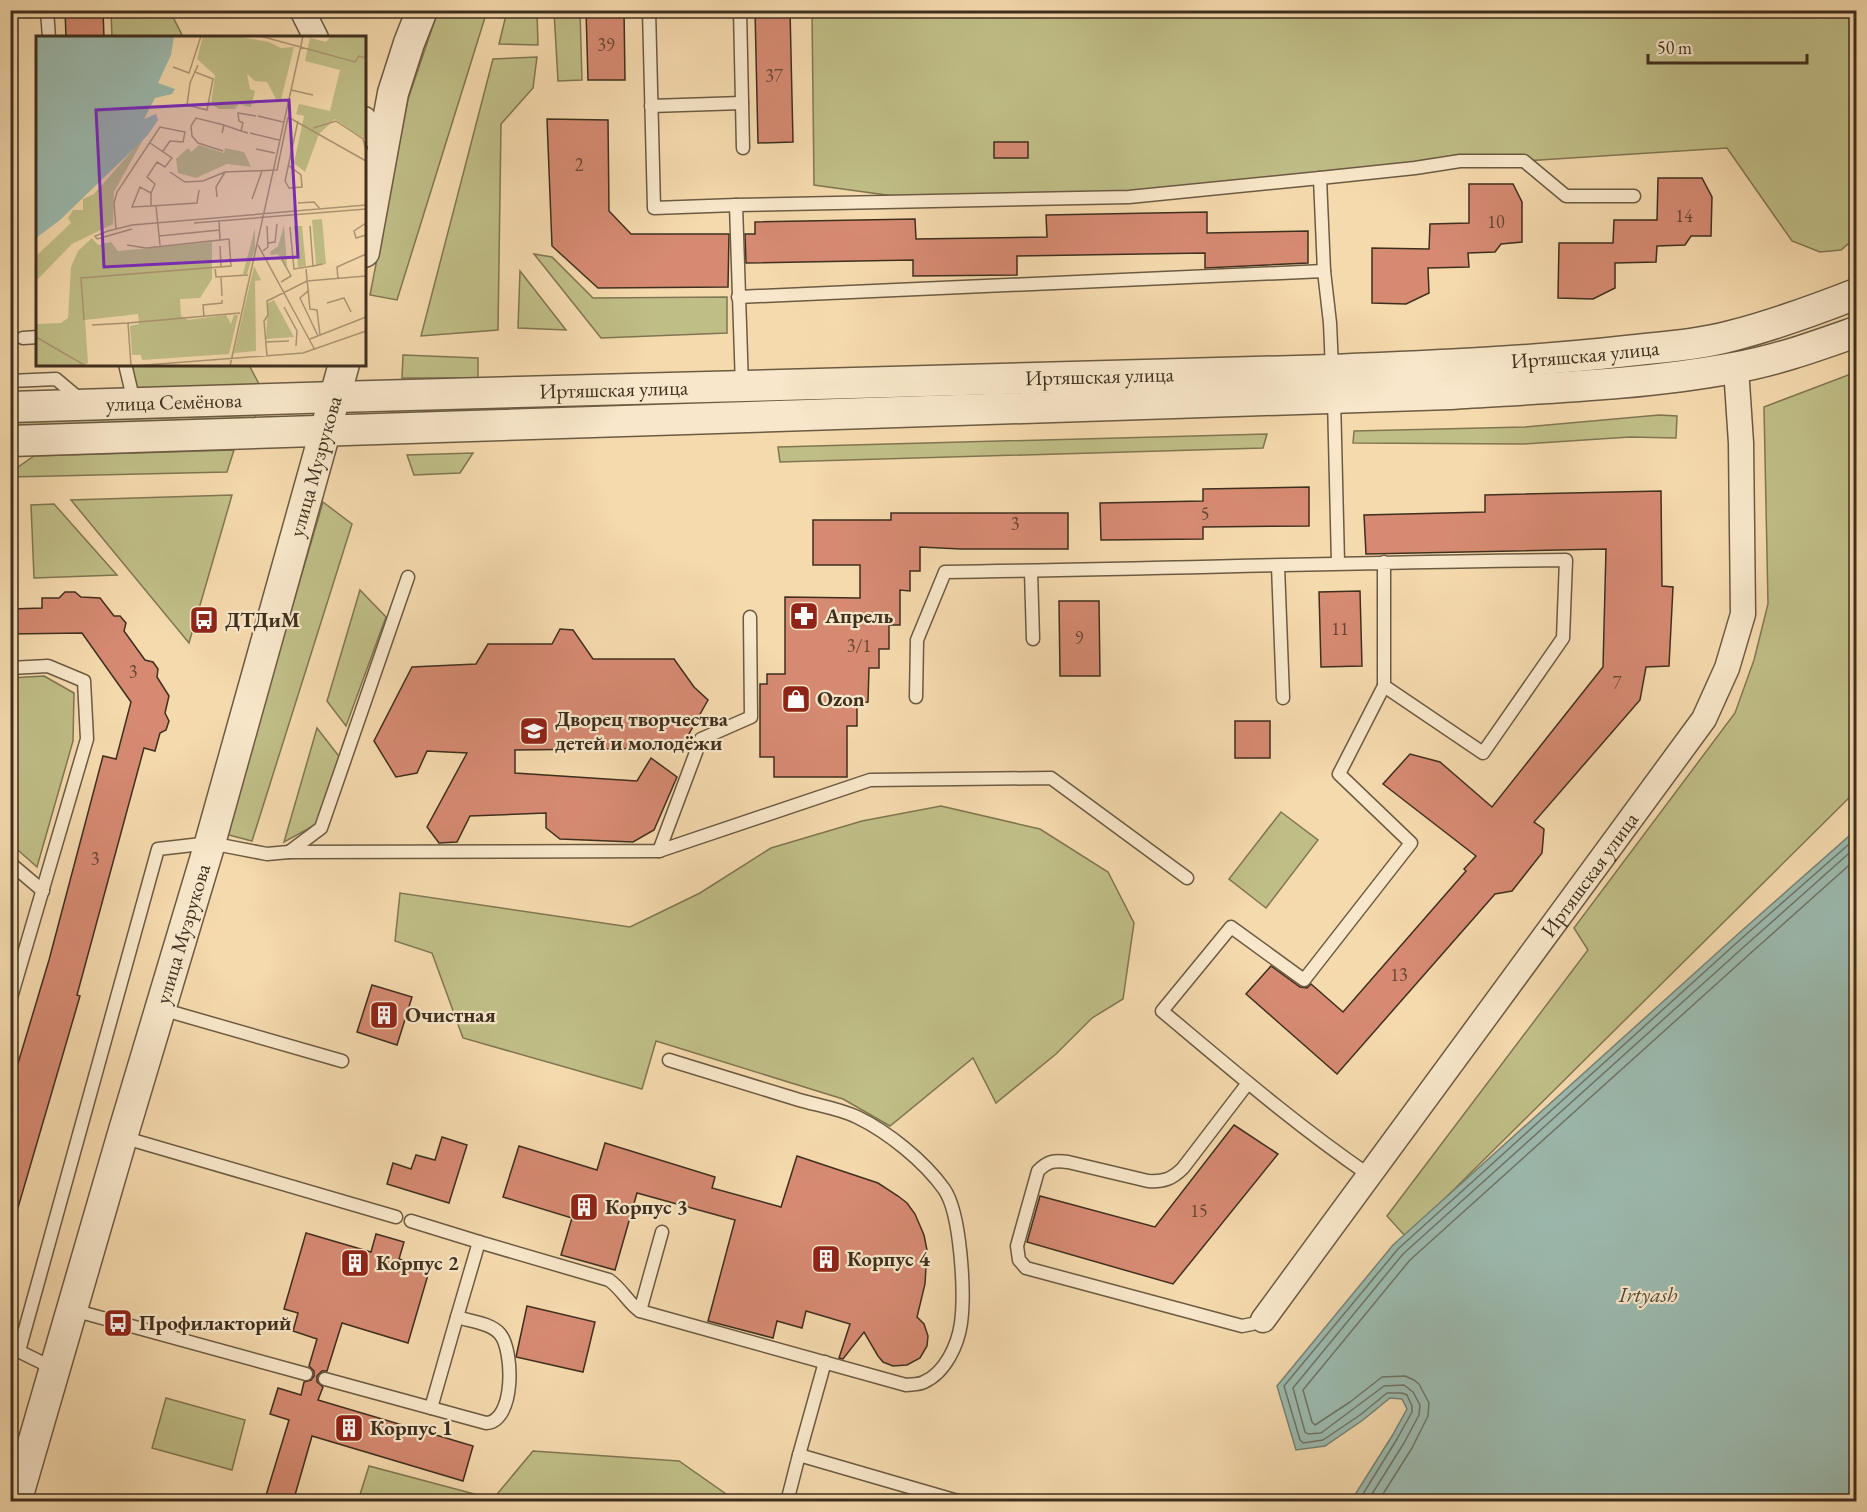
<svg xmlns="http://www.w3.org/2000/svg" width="1867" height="1512" font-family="'EB Garamond',serif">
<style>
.green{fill:#c0be87;stroke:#807652;stroke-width:1.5}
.water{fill:#9cbaaf;stroke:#778275;stroke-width:1.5}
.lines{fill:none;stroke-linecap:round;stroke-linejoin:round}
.shore{stroke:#6e7466;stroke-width:1.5}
.building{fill:#d68a72;stroke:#3f2f1e;stroke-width:1.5}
.service-casing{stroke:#6c5a42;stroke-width:15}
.minor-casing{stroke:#6c5a42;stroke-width:27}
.tertiary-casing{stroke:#6c5a42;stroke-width:33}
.service{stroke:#f8e7ca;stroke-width:12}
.minor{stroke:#f8e7ca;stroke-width:24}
.tertiary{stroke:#f8e7ca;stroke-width:30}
.labels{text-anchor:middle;stroke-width:4.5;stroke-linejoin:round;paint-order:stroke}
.number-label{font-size:18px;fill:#654633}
.street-label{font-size:21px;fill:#3f2f1e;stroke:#f8e7ca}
.poi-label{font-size:21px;font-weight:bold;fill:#3f2f1e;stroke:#f8e7ca;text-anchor:start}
.water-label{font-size:22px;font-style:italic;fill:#524b3b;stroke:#f8e7ca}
.inset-road{fill:none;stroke:#ac9674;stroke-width:1.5}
.view{fill:#7b2cbf;fill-opacity:0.15;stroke:#7b2cbf;stroke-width:3}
.inset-edge{fill:none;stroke:#3f2f1e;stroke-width:3}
</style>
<rect width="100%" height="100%" fill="#f5daae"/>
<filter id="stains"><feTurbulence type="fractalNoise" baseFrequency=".00333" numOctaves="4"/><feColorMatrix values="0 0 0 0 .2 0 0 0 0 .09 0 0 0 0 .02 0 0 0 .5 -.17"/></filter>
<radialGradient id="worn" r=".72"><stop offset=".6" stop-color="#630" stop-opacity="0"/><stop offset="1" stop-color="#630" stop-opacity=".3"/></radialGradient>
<g class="green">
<polygon points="111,11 170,11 183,37 112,37"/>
<polygon points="438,11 487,11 397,300 370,295 408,99"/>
<polygon points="507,11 537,11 538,45 499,44"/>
<polygon points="554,11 580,11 582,80 558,81"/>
<polygon points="812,11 1856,11 1856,237 1841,250 1820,252 1792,241 1727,148 1524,161 1129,197 930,201 814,185"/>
<polygon points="537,57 533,88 501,124 498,330 421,336 493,59"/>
<polygon points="11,165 15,294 10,294"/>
<polygon points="534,254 552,257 593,298 727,297 727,333 601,338"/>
<polygon points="520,271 566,330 518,328"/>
<polygon points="403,355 478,358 478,378 402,378"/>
<polygon points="132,365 249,365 259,384 137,390"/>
<polygon points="1856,372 1856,791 1406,1237 1387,1216 1588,950 1574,928 1735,713 1754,660 1768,604 1764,407"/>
<polygon points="716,398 721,407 400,416 399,408"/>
<polygon points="255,415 256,424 11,430 10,422"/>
<polygon points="1659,415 1677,416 1676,438 1630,437 1524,444 1353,443 1354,431 1525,427"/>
<polygon points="1267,434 1263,448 780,462 778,447"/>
<polygon points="234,450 227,472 11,477 11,472 34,456"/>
<polygon points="473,453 460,473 414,475 407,455"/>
<polygon points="232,495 189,643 71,500"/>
<polygon points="323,502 352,524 252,841 225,834"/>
<polygon points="54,504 117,575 34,578 31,505"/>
<polygon points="360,590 386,617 346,726 327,701"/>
<polygon points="44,676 74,693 73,741 37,867 11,844 10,678"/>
<polygon points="317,728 341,759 317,824 284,842"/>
<polygon points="941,806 1040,829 1108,872 1134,923 1123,999 1092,1018 1056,1054 996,1103 973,1058 890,1126 843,1099 656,1041 642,1089 463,1038 432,953 395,941 400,893 630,927 700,893 771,848 862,821"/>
<polygon points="1281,812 1318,840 1266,908 1229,879"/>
<polygon points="166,1398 245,1420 232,1470 152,1448"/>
<polygon points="533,1451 679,1461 736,1501 358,1501 369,1466 493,1499"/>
</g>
<polygon class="water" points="1856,830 1856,1501 1351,1501 1392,1436 1407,1409 1402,1399 1390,1398 1363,1420 1325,1446 1296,1450 1277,1386 1393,1245 1738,934"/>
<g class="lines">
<g class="shore">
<polyline points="1358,1502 1397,1439 1412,1412 1412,1406 1407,1395 1402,1393 1387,1393 1360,1415 1323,1440 1303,1443 1300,1440 1284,1386 1398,1249 1742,938 1856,838"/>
<polyline points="1367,1502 1404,1443 1419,1415 1420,1405 1413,1392 1404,1385 1384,1386 1321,1433 1308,1434 1305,1432 1293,1388 1403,1254 1747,944 1856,847"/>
<polyline points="1378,1502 1412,1448 1428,1416 1429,1403 1419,1384 1414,1380 1405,1376 1382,1377 1350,1402 1315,1425 1312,1422 1303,1390 1410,1260 1753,951 1856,859"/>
</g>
</g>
<g class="building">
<polygon points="65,10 103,10 104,38 66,38"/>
<polygon points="586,10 624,10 625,80 588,80"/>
<polygon points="755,10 790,10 793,142 758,143"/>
<polygon points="547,119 608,120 609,211 631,234 729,234 728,287 598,288 552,246"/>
<rect x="994" y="142" width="34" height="16"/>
<polygon points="1658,178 1702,178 1712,197 1711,236 1691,236 1685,245 1657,246 1656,262 1615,263 1615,288 1593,299 1558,298 1559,243 1613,243 1614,220 1657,220"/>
<polygon points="1469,184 1513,184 1522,202 1522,242 1501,244 1495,252 1468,253 1469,267 1428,268 1429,293 1406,304 1372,303 1372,248 1429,249 1430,224 1469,223"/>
<polygon points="1207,212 1207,233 1308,231 1308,263 1205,268 1205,253 1017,256 1017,275 913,276 913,260 746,263 745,234 755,234 755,222 915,219 916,239 1047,237 1046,215"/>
<polygon points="1309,487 1309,526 1203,527 1203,539 1101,540 1100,503 1203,501 1203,489"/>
<polygon points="1661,491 1662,586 1673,587 1669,666 1646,667 1640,700 1534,822 1544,829 1542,853 1512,891 1495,894 1337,1074 1246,994 1271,966 1300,987 1307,988 1311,984 1343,1012 1466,871 1464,869 1476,856 1383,784 1410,754 1440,762 1492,807 1603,667 1606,549 1366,554 1364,515 1485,512 1485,495"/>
<polygon points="891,513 1068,513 1068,549 961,549 920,547 920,571 910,571 910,591 900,590 900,625 889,625 889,649 879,649 879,668 869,668 868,702 857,703 857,726 847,726 847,777 774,777 774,757 760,757 760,684 767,684 767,674 785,674 785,597 860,598 860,565 813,565 813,520 891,520"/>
<polygon points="1360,591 1362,666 1321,667 1319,592"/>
<polygon points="65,592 75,592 81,597 100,598 114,616 120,616 126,623 124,631 145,660 153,662 158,669 157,677 169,696 165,713 169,721 166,730 160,733 155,751 144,748 77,995 80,996 15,1218 10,1217 10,1090 49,960 103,756 116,759 131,702 82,633 10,634 10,609 42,608 42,598 59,598"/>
<polygon points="1059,601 1099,601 1100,676 1060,676"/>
<polygon points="560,629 573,630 593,659 674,659 694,687 708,700 681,748 515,750 515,773 637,781 651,758 677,777 654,830 633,842 560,839 546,828 546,813 470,816 457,842 439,843 427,827 467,753 427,751 417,773 396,777 374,741 412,667 476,664 488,644 552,644"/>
<rect x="1235" y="721" width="35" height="37"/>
<polygon points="372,985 412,997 397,1045 357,1032"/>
<polygon points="1234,1125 1278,1154 1173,1284 1027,1242 1040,1196 1155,1227"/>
<polygon points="442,1137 467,1145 449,1203 387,1184 393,1163 411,1169 416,1155 435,1160"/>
<polygon points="605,1143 715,1177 712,1188 781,1207 797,1156 878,1183 898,1196 907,1203 915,1214 924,1235 927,1250 925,1284 917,1317 924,1324 928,1336 927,1346 920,1358 907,1365 893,1366 883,1362 878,1356 864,1332 843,1359 839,1358 850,1324 806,1311 802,1328 777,1321 773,1338 708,1321 735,1220 637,1193 615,1270 561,1255 572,1218 503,1197 519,1146 597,1170"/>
<polygon points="306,1233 371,1252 376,1234 404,1242 399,1259 430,1268 408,1343 342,1323 327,1371 322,1371 317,1376 317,1382 323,1387 318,1400 473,1446 463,1481 312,1436 293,1502 264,1502 289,1420 270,1414 278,1388 301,1395 304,1382 311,1380 314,1376 314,1371 309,1366 317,1339 293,1331 298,1313 284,1309"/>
<polygon points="527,1306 595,1322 583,1372 516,1357"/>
</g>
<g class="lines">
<g class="service-casing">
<g id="service">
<polyline points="47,10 49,38"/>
<polyline points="649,10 654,208 736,205"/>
<polyline points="740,10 743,148"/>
<polyline points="651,106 742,103"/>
<polyline points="1320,178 1324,271 1330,323 1332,369"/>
<polyline points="738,297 1324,271"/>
<polyline points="23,338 38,337"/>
<polyline points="125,364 134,402"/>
<polyline points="10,381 56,379 81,400"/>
<polyline points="742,386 736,205 1129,197 1320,178 1415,168 1460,161 1524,161 1566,196 1634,196"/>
<polyline points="1334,398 1338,563"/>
<polyline points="1278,566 1283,698"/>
<polyline points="1031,571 1033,639"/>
<polyline points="10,668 48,666 84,681 87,739 10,1001"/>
<path d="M916 697 917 640 945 572C1152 569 1359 562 1566 560L1563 638 1483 753 1384 686V562"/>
<polyline points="659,851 870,780 1051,778 1187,878"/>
<polyline points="289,852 321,828 408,577"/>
<polyline points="10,863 43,891"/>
<polyline points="161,1009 342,1061"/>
<path d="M1248 1083 1183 1168C1172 1179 1164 1182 1148 1181L1068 1162C1054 1160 1048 1161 1038 1171L1017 1246 1019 1260 1026 1268 1242 1326 1252 1324 1263 1320"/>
<polyline points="122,1137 396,1217"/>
<path d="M1369 1175C1296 1125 1229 1067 1162 1011L1231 927 1304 980 1411 843 1339 774 1384 686"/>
<path d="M479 1242 609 1280C623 1290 628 1303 640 1311L662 1232"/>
<polyline points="73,1310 306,1374"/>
<path d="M640 1311 906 1385C912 1384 918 1385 924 1382 945 1373 958 1345 961 1323 965 1293 961 1213 944 1189 924 1161 888 1132 857 1117 838 1108 815 1105 796 1099 753 1086 711 1073 669 1060"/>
<polyline points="10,1347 55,1369"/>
<polyline points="19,1351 158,849 210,843 267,854 289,852 659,851 701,739 751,717 750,617"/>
<path d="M325 1379 486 1423C515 1422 514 1351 500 1334 491 1323 469 1321 457 1317L479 1242 411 1221"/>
<polyline points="431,1408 457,1317"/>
<polyline points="799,1455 825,1362"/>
<polyline points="787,1502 799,1455 961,1502"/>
</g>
</g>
<g class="minor-casing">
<g id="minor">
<polyline points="302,10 316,38"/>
<polyline points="364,119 382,146"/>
<path id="s1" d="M1263 1320 1704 719 1727 668 1743 614 1741 443 1736 368"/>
</g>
</g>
<g class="tertiary-casing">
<g id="tertiary">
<polyline points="364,252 393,93 409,43 422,10"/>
<path id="s2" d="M10 407 336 397 1332 370C1430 366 1529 362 1627 351 1662 347 1698 345 1731 336 1774 325 1815 310 1856 294"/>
<path d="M10 441 1450 394C1543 388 1642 385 1733 368 1775 361 1816 346 1856 332"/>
<path id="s3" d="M16 1502 122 1137 210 843 344 364"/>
</g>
</g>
<use href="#service" class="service"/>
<use href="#minor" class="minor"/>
<use href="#tertiary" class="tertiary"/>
</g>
<defs>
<g id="pharmacy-square" transform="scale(1.5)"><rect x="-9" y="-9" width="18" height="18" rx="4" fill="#8f2418" stroke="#f8e7ca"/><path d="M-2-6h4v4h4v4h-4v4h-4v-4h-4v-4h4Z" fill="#fff"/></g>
<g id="bus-square" transform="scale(1.5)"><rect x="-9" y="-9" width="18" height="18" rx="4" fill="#8f2418" stroke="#f8e7ca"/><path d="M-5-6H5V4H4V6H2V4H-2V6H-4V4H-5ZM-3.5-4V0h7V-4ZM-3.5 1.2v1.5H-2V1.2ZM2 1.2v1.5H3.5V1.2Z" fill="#fff"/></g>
<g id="shop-square" transform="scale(1.5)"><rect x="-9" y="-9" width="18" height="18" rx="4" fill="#8f2418" stroke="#f8e7ca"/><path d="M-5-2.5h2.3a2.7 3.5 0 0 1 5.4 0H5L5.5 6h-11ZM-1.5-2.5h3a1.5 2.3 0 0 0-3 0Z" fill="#fff"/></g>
<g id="school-square" transform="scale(1.5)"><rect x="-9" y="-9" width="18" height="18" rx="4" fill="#8f2418" stroke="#f8e7ca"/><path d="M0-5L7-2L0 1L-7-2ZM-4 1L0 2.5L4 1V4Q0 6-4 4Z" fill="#fff"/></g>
<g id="building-square" transform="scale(1.5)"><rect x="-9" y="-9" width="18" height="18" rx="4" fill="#8f2418" stroke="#f8e7ca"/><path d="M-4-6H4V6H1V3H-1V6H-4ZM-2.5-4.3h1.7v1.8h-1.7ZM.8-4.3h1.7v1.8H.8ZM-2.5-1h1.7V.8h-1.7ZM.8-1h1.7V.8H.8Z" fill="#fff"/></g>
</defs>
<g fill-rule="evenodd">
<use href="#pharmacy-square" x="804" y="616"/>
<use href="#bus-square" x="204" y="620"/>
<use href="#shop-square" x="796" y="699"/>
<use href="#school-square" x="534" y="731"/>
<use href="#building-square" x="384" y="1015"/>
<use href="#building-square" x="584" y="1207"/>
<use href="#building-square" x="826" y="1259"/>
<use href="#building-square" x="355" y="1263"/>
<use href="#bus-square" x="118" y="1323"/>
<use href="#building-square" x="349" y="1428"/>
</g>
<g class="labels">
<g class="number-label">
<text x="606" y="51">39</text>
<text x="774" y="82">37</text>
<text x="579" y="171">2</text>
<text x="1684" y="222">14</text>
<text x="1496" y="228">10</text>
<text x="1205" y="520">5</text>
<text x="1015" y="530">3</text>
<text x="1340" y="635">11</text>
<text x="1079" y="644">9</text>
<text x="859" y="652">3/1</text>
<text x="133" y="678">3</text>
<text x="1617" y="689">7</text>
<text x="95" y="865">3</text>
<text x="1399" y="981">13</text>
<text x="1199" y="1217">15</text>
</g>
<g class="street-label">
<text dy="7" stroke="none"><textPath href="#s2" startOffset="1576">Иртяшская улица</textPath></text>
<text dy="7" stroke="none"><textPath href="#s2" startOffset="1090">Иртяшская улица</textPath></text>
<text dy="7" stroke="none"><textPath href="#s2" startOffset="604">Иртяшская улица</textPath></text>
<text dy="7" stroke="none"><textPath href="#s2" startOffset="164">улица Семёнова</textPath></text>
<text dy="7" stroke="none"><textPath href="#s3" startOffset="1078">улица Музрукова</textPath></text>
<text dy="7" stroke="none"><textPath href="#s1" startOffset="552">Иртяшская улица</textPath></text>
<text dy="7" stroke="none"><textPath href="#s3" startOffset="592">улица Музрукова</textPath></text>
</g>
<g class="poi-label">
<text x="825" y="623">Апрель</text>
<text x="225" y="627">ДТДиМ</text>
<text x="817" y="706">Ozon</text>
<text x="555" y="726">Дворец творчества<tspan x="555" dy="24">детей и молодёжи</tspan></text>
<text x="405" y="1022">Очистная</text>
<text x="605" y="1214">Корпус 3</text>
<text x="847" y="1266">Корпус 4</text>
<text x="376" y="1270">Корпус 2</text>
<text x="139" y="1330">Профилакторий</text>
<text x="370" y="1435">Корпус 1</text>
</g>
<g class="water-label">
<text x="1648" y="1302">Irtyash</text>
</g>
</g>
<g transform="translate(36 36)">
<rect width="330" height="330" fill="#f5daae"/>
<path d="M167 0H200L233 6 245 12 258 11 245 64 240 63 231 46 219 45 211 38 214 53 219 55 215 71 203 68 199 73H183L175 68 179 39 161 23ZM295 0H330V104L299 83 283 98 269 136 258 127 268 80 260 78 263 68 294 75 304 34 269 25 274 2 290 6ZM109 100 78 156 77 188 36 208 0 245V220L35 187 32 182 37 174H47V163L58 158ZM163 109 188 117 189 112 208 116 215 131 191 128 160 142 142 137 140 123 152 112 155 116ZM286 183 290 228 280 229 276 184ZM248 189 251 230H249L242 218 235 219 234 216 242 210ZM258 190H266L270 230 262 231ZM219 192V213L211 238H207ZM56 202 62 209 75 206 82 215 176 206V243L164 262 144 263 145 280 152 284 190 279 195 288 198 279H202L193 318 106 324 105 319H96L94 290 103 288 102 278 49 284 52 327 47 330H0V288L25 287 32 282 35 231 42 215ZM218 230 225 244 219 245 220 315 198 317ZM238 264 258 301 230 303 232 267Z" fill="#c0be87"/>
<path d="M0 0H138L135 19 122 47 139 53 136 58 119 62 108 83 120 78 122 84 111 100 24 184 0 202Z" fill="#9cbaaf"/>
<path class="inset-road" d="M224 0 319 26 323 20 330 22M137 31 153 37 165 0M159 36 177 43 171 74 151 69 154 47 162 29M255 54 277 59M222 80 247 86M252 81 330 125M277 92 300 85 327 103 330 114M186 97 188 89 205 95M212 97 205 95 207 87 203 85 202 77 220 80M214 97 243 104M114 107 136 122 129 131 121 126 111 141 119 148 115 157M220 113 239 117M187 115 162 107 156 100 155 90 160 82 188 89M252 129 265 139 266 151 253 152 249 145 262 85M134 136 149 146 167 145 189 136M181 161 180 151 189 136 241 134 252 81M216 163 226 135M262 167 278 166 284 173M115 170V157L104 151 96 171 115 170 161 167 163 154M120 170 124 209M158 187 330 173M330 187 318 195 320 202 330 199M274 190 277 230 287 228M254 191 258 233 277 230M80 193 78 167 81 156 124 91 149 96 147 106 134 105 127 115M123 200 184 194M61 203 59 200 72 195 96 189 330 169M61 203 96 193M232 207 239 206 241 188M91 209 110 212 184 204 183 184M222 209 279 314M184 210 185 231M227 215 232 211 231 190M245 222 255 240 245 246M179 231 180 241 212 239M270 233 274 273 281 274 284 299M185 241 186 260M302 243 301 231 330 218M273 254 264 262 282 300M291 267 308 262 315 276M248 271 261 295 260 310M168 281 167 269 186 267V264M48 284 45 242 195 230 193 203 184 204M56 289 92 287M0 301 50 330M274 303 330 281M229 306 253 305M231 320 228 285 232 279 231 265 271 245 330 240M95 330 92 287 204 277M97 330 267 317 330 295M194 330 267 0"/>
<path class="view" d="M253 64 262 221 68 231 60 74Z"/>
<rect width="330" height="330" class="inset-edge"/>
</g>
<rect width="1867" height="1512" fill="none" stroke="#f5daae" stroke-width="36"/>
<rect x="12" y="12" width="1843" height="1488" fill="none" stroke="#3f2f1e" stroke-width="3"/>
<rect x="18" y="18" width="1831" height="1476" fill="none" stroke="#3f2f1e" stroke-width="1.5"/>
<path d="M1648 54v9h159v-9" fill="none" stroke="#3f2f1e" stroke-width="3"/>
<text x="1657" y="54" font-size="18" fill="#3f2f1e" stroke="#f8e7ca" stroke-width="4.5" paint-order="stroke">50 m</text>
<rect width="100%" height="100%" filter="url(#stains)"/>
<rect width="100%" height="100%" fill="url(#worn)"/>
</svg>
